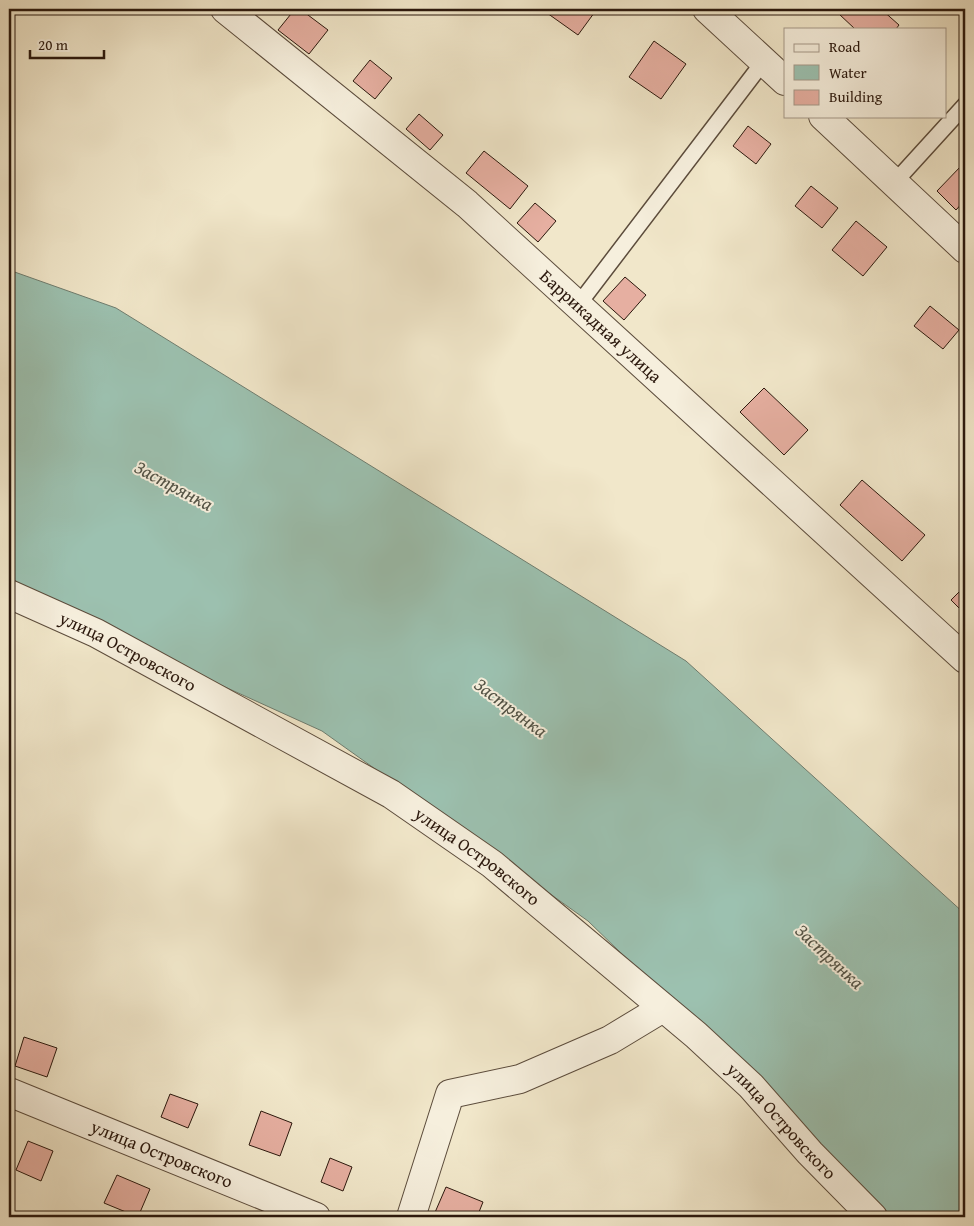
<svg xmlns="http://www.w3.org/2000/svg" width="974" height="1226" font-family="'Gentium Book Plus',serif">
<style>
.water{fill:#9cc1b0;stroke:#6f7d6f}
.building{fill:#e6afa1;stroke:#2b180d}
.lines{fill:none;stroke-linecap:round;stroke-linejoin:round}
.service-casing{stroke:#5c4c3c;stroke-width:18}
.minor-casing{stroke:#5c4c3c;stroke-width:30}
.service{stroke:#f6efdd;stroke-width:15}
.minor{stroke:#f6efdd;stroke-width:28}
.labels{text-anchor:middle;stroke-width:4;stroke-linejoin:round;paint-order:stroke}
.street-label{font-size:18px;fill:#2b180d;stroke:#f6efdd}
.water-label{font-size:19px;font-style:italic;fill:#535346;stroke:#f6efdd}
</style>
<rect width="100%" height="100%" fill="#f1e7ca"/>
<filter id="stains"><feTurbulence type="fractalNoise" baseFrequency=".004" numOctaves="4"/><feColorMatrix values="0 0 0 0 .2 0 0 0 0 .09 0 0 0 0 .02 0 0 0 .5 -.17"/></filter>
<radialGradient id="worn" r=".72"><stop offset=".6" stop-color="#630" stop-opacity="0"/><stop offset="1" stop-color="#630" stop-opacity=".3"/></radialGradient>
<polygon class="water" points="9,270 116,308 686,661 965,914 965,1217 879,1217 717,1046 588,921 322,731 9,589"/>
<g class="building">
<polygon points="295,9 300,9 328,30 309,54 278,30"/>
<polygon points="550,9 597,9 578,35 547,13"/>
<polygon points="843,9 881,9 899,25 896,29 855,29 839,14"/>
<polygon points="654,41 686,64 661,99 629,77"/>
<polygon points="370,60 392,78 375,99 353,81"/>
<polygon points="419,114 443,135 430,150 406,129"/>
<polygon points="748,126 771,144 756,164 733,146"/>
<polygon points="484,151 528,186 510,209 466,173"/>
<polygon points="962,165 965,168 965,200 956,210 937,191"/>
<polygon points="811,186 838,208 822,228 795,206"/>
<polygon points="535,203 556,221 538,242 517,223"/>
<polygon points="856,221 887,247 863,276 832,250"/>
<polygon points="625,277 646,295 624,320 603,301"/>
<polygon points="930,306 959,330 943,349 914,326"/>
<polygon points="764,388 808,430 784,455 740,412"/>
<polygon points="862,480 925,535 902,561 840,505"/>
<polygon points="965,586 965,614 951,600"/>
<polygon points="24,1037 57,1048 47,1077 15,1066"/>
<polygon points="170,1094 198,1104 188,1128 161,1117"/>
<polygon points="261,1111 292,1123 280,1156 249,1145"/>
<polygon points="28,1141 53,1151 41,1181 16,1170"/>
<polygon points="330,1158 352,1167 343,1191 321,1182"/>
<polygon points="117,1175 150,1189 138,1217 104,1203"/>
<polygon points="446,1187 483,1202 477,1217 433,1217"/>
</g>
<g class="lines">
<g class="service-casing">
<g id="service">
<polyline points="894,183 965,105"/>
<polyline points="578,305 764,61"/>
</g>
</g>
<g class="minor-casing">
<g id="minor">
<path id="s1" d="M225 9 467 204 965 659"/>
<polyline points="707,9 785,81"/>
<polyline points="823,116 965,249"/>
<path id="s2" d="M9 594 96 633 391 794 492 864 696 1035 751 1086 810 1153 873 1217"/>
<path id="s3" d="M9 1092 316 1217"/>
<polyline points="411,1217 450,1094 520,1079 610,1040 663,1008"/>
</g>
</g>
<use href="#service" class="service"/>
<use href="#minor" class="minor"/>
</g>
<g class="labels">
<g class="street-label">
<text dy="6" stroke="none"><textPath href="#s1" startOffset="492">Баррикадная улица</textPath></text>
<text dy="6" stroke="none"><textPath href="#s2" startOffset="132">улица Островского</textPath></text>
<text dy="6" stroke="none"><textPath href="#s2" startOffset="538">улица Островского</textPath></text>
<text dy="6" stroke="none"><textPath href="#s2" startOffset="942">улица Островского</textPath></text>
<text dy="6" stroke="none"><textPath href="#s3" startOffset="165">улица Островского</textPath></text>
</g>
<g class="water-label">
<text transform="translate(174 485) rotate(28)" y="7">Застрянка</text>
<text transform="translate(511 707) rotate(37)" y="7">Застрянка</text>
<text transform="translate(830 956) rotate(43)" y="7">Застрянка</text>
</g>
</g>
<rect width="974" height="1226" fill="none" stroke="#f1e7ca" stroke-width="30"/>
<rect x="10" y="10" width="954" height="1206" fill="none" stroke="#2b180d" stroke-width="2.5"/>
<rect x="15" y="15" width="944" height="1196" fill="none" stroke="#2b180d"/>
<rect x="784" y="28" width="162" height="90" fill="#f6efdd" stroke="#a5998a"/>
<rect x="794" y="44" width="25" height="8" fill="#f6efdd" stroke="#a5998a"/>
<text x="829" y="52" font-size="15" fill="#2b180d">Road</text>
<rect x="794" y="65" width="25" height="15" fill="#9cc1b0" stroke="#a5998a"/>
<text x="829" y="78" font-size="15" fill="#2b180d">Water</text>
<rect x="794" y="90" width="25" height="15" fill="#e6afa1" stroke="#a5998a"/>
<text x="829" y="102" font-size="15" fill="#2b180d">Building</text>
<path d="M30 50v8h74v-8" fill="none" stroke="#2b180d" stroke-width="2.5"/>
<text x="38" y="50" font-size="15" fill="#2b180d" stroke="#f6efdd" stroke-width="4" paint-order="stroke">20 m</text>
<rect width="100%" height="100%" filter="url(#stains)"/>
<rect width="100%" height="100%" fill="url(#worn)"/>
</svg>
